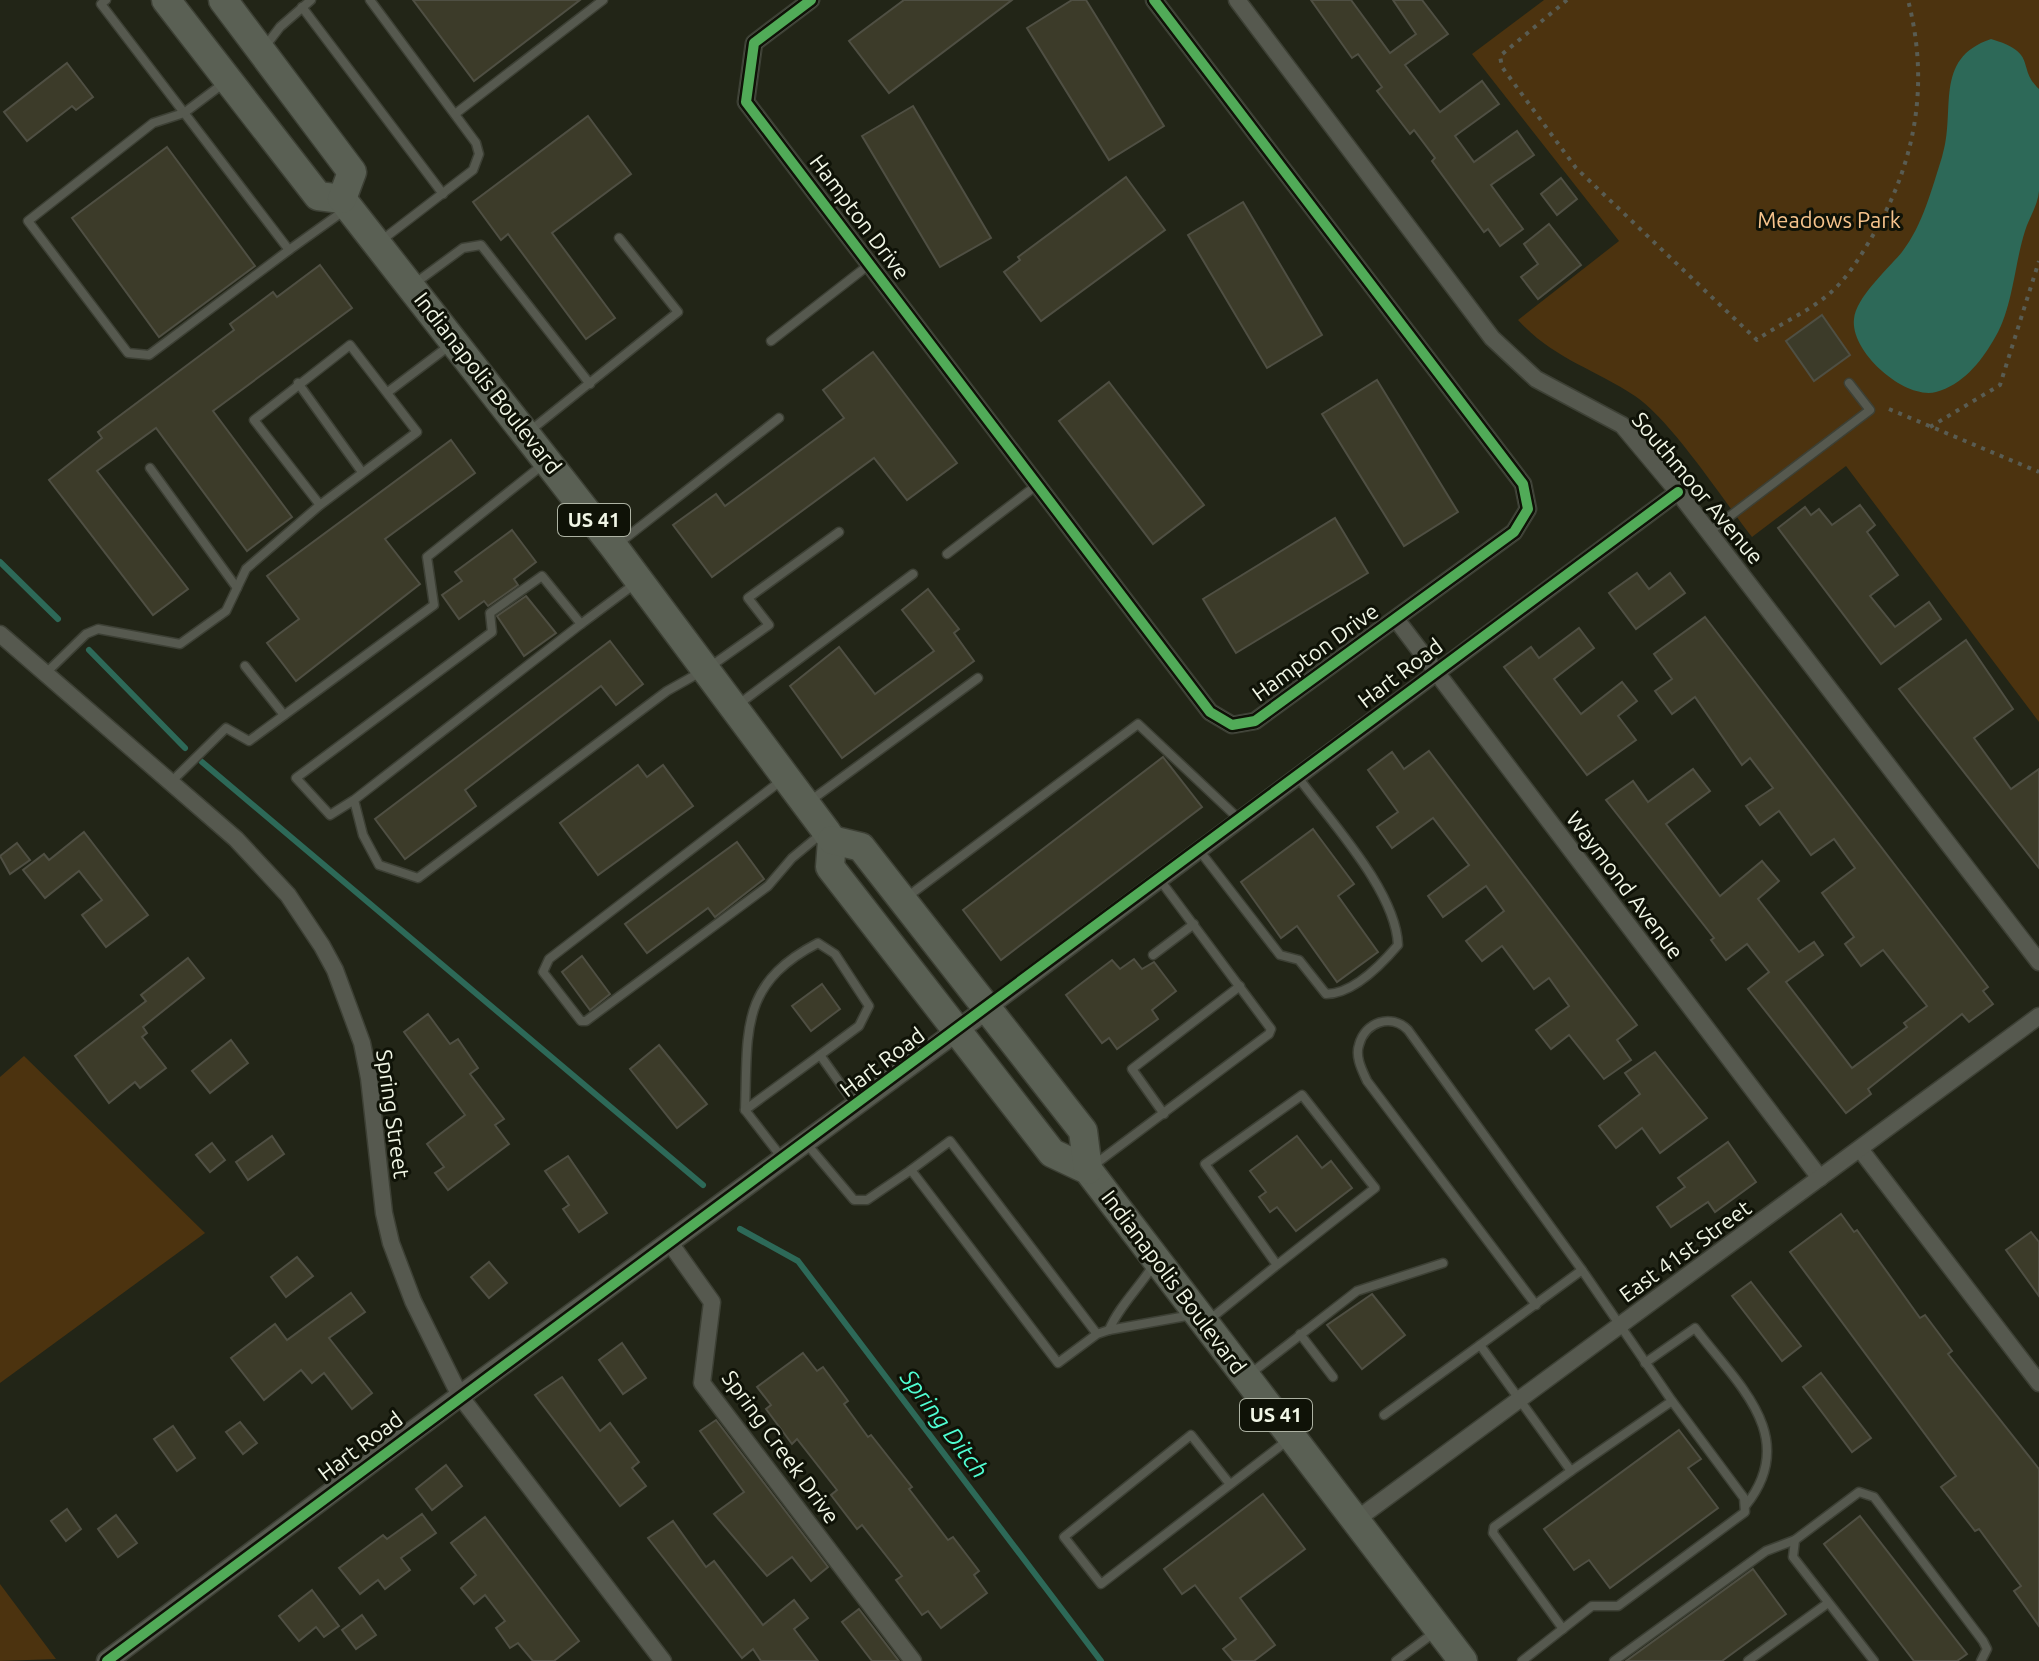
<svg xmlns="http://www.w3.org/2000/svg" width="2039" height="1661" font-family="Ubuntu,sans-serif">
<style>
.green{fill:#4c330f}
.water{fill:#2d6958}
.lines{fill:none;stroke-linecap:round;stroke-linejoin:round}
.stream{stroke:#2d6958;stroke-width:6}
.building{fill:#3c3b29;stroke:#4f4f43;stroke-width:2}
.service-casing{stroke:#3d4035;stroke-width:11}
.minor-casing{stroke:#3d4035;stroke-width:19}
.tertiary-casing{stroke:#3d4035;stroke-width:23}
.trunk-casing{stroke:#3d4035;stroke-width:31}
.path{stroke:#595c52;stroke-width:4;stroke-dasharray:4 6;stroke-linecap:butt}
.service{stroke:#56594f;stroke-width:8}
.minor{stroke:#56594f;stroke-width:16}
.tertiary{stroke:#56594f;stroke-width:20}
.trunk{stroke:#5a6054;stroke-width:28}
.cycleway-casing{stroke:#0f1207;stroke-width:15}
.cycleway{stroke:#51ab58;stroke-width:10}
.labels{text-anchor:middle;stroke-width:6;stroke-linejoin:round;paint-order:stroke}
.shield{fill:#0f1207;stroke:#adb2a3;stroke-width:2}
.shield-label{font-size:20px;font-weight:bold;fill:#f1f6e6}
.street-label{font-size:22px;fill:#f1f6e6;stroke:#0f1207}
.park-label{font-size:22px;fill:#f6c38c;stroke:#0f1207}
.water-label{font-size:24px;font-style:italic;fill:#4ffdd2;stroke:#0f1207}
</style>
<rect width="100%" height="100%" fill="#222517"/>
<g class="green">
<path d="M1544 0H2039V722L1846 466 1752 537C1723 500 1671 420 1635 396 1593 368 1554 359 1518 320L1619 241 1472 54Z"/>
<polygon points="24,1056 205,1233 0,1383 0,1077"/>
<polygon points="0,1584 56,1659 0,1661"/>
</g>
<path class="water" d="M1991 39C2039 53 2016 67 2039 89 2039 122 2039 158 2039 191 2038 205 2029 218 2025 231 2014 265 2013 310 1993 341 1980 363 1962 385 1936 392 1905 400 1850 352 1854 319 1856 297 1889 268 1902 252 1923 225 1932 188 1942 157 1957 111 1932 59 1991 39Z"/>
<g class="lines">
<g class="stream">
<polyline points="0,562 58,619"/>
<polyline points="89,650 185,748"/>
<polyline points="202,762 703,1185"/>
<polyline points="740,1229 798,1261 1101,1661"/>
</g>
</g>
<g class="building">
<polygon points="413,0 580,0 474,81"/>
<polygon points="904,0 1012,0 889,93 849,41"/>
<polygon points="1072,0 1086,0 1164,126 1109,160 1027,28"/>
<polygon points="1311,0 1351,0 1390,53 1416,34 1393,0 1422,0 1448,34 1405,65 1440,112 1482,81 1499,104 1455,136 1474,162 1517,131 1534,155 1491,185 1523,229 1500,246 1488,229 1484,232 1432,161 1435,158 1414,130 1410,134 1377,91 1382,87 1358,54 1352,58"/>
<polygon points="67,63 93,97 76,110 72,106 27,141 4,112"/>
<polygon points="913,106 991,238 940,267 862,136"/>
<polygon points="588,116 631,174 552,233 615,318 586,339 508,234 501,240 473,202"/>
<polygon points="167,147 255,266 159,337 72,218"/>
<polygon points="1126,177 1165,230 1041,321 1004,272 1020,260 1018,257"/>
<polygon points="1561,178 1577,199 1557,215 1541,194"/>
<polygon points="1243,202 1322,335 1267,368 1188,235"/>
<polygon points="1549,224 1581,265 1538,299 1521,277 1538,264 1524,244"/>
<polygon points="320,265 352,308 213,411 292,517 247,551 156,428 97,471 188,589 153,615 49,480 102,438 98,432 234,330 230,324 273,292 277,297"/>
<polygon points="1822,315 1850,355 1814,381 1786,341"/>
<polygon points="873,352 957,463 907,500 874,458 712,577 673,525 716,494 725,506 844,418 823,390"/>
<polygon points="1377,380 1458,512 1404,546 1322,414"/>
<polygon points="1109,382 1204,505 1153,544 1059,421"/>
<polygon points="451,440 475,473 385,539 420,584 296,681 267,643 299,619 267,576"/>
<polygon points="1860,505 1875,525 1867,532 1898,575 1870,596 1895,627 1929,602 1941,619 1881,664 1778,528 1805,507 1811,515 1819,509 1832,525"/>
<polygon points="1335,518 1368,573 1236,653 1203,599"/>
<polygon points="512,530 536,562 514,579 518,585 488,606 484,601 459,619 442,595 462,581 455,572"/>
<polygon points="1637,573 1649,589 1670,573 1685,593 1636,629 1609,593"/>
<polygon points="928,589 959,629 954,633 974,661 842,758 790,686 839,647 875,694 934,651 902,610"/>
<polygon points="526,596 556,633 524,656 497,616"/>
<polygon points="1705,617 1950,937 1988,987 1983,991 1993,1004 1969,1022 1962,1014 1868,1089 1871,1094 1846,1113 1748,989 1769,972 1747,944 1726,960 1711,940 1714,938 1606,800 1633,781 1648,802 1693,769 1710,791 1666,824 1720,896 1762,861 1779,881 1758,899 1799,952 1814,942 1823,955 1786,982 1852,1068 1907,1027 1904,1023 1927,1006 1883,950 1861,966 1845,944 1854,937 1822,893 1855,868 1834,839 1811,855 1779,811 1760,825 1746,806 1773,788 1750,758 1742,765 1695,697 1672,714 1655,691 1672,679 1654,654"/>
<polygon points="1579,628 1594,648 1554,679 1581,714 1622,682 1637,701 1618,716 1636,740 1587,775 1504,667 1531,647 1539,658"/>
<polygon points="1966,640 2013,709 1974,738 2011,789 2039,769 2039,868 1899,689"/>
<polygon points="610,641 643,684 616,705 601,686 465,790 476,806 405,859 375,819"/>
<polygon points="1429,751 1637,1025 1617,1040 1631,1060 1604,1079 1569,1035 1551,1049 1536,1030 1569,1006 1549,978 1534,989 1502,946 1482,961 1466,941 1504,911 1486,886 1443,917 1428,896 1469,865 1433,818 1392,848 1377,827 1398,812 1368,770 1392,752 1404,769"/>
<polygon points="1163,757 1202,807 1001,960 963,910"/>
<polygon points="638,765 647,777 663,765 693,806 598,875 560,823"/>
<polygon points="1313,829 1354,884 1338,896 1378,952 1337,982 1297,926 1281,938 1241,882"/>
<polygon points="84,832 148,915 106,947 82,915 102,900 79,871 45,898 23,870 44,854 49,860"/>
<polygon points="737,842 764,879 715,917 708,908 647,953 625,924"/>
<polygon points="17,843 30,860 10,874 0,856"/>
<polygon points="582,956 610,994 590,1010 562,972"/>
<polygon points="188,958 204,978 143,1027 147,1033 142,1037 166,1068 140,1088 135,1082 109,1103 75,1056 146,1001 141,995"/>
<polygon points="1134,959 1142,969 1154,962 1176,991 1152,1010 1158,1019 1117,1049 1109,1038 1102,1043 1066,995 1112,960 1120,969"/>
<polygon points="822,984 840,1009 811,1031 792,1006"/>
<polygon points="428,1014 450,1044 458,1039 478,1068 470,1074 504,1119 495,1125 509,1144 448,1190 435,1173 444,1167 427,1144 465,1115 404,1032"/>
<polygon points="231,1040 248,1063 210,1093 192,1071"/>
<polygon points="659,1045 707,1104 677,1128 630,1069"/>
<polygon points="1655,1052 1707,1118 1660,1153 1642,1128 1616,1148 1599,1126 1640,1094 1625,1073"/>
<polygon points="272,1136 284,1154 248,1180 236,1162"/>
<polygon points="1297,1136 1322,1168 1331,1161 1352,1188 1296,1231 1277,1207 1270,1212 1259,1197 1266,1192 1250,1171"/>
<polygon points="1728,1142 1756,1182 1715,1212 1708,1202 1671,1227 1657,1207 1685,1187 1678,1178"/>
<polygon points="212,1143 225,1160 210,1172 196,1155"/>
<polygon points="568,1156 607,1213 579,1232 563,1209 569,1205 545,1171"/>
<polygon points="1841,1214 1854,1232 1857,1230 1920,1318 1925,1315 1952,1351 1948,1354 2039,1469 2039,1626 2014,1591 2021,1586 1979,1529 1975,1531 1941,1487 1956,1476 1790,1252"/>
<polygon points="2031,1232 2039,1242 2039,1296 2006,1250"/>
<polygon points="297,1257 313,1276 286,1297 271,1277"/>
<polygon points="489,1262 507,1283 489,1298 471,1277"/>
<polygon points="1751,1282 1801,1346 1782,1361 1732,1296"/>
<polygon points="351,1293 365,1312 329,1338 372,1393 352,1409 324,1373 312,1383 301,1370 264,1400 231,1358 275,1324 287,1340"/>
<polygon points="1372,1294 1405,1335 1362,1369 1327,1325"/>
<polygon points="622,1343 646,1378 623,1394 599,1360"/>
<polygon points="803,1353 817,1371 823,1367 848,1401 844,1404 868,1437 871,1435 912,1487 909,1489 948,1540 953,1537 979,1571 974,1575 987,1593 941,1628 928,1611 922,1615 896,1580 902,1576 862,1525 857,1529 831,1495 837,1490 797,1439 792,1444 766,1409 771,1405 757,1387"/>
<polygon points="1821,1373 1871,1438 1852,1452 1803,1387"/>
<polygon points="562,1377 600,1431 610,1423 639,1462 632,1468 646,1486 620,1506 535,1395"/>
<polygon points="716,1420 828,1567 811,1581 792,1557 767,1576 714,1514 744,1492 700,1431"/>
<polygon points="240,1422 257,1443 243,1454 226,1432"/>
<polygon points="173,1426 195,1458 177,1471 154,1439"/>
<polygon points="1679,1430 1701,1459 1688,1468 1718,1508 1610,1588 1589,1560 1574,1570 1544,1529"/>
<polygon points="446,1465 462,1486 432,1510 416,1489"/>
<polygon points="1263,1494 1305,1549 1240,1598 1275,1645 1254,1661 1233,1661 1223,1649 1236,1639 1195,1585 1182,1594 1164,1569"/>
<polygon points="67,1509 81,1529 66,1541 51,1521"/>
<polygon points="422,1514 436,1533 401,1558 410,1570 385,1589 378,1580 360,1594 339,1568 383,1535 387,1539"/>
<polygon points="116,1515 137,1543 118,1557 98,1529"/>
<polygon points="1860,1516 1967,1654 1957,1661 1914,1661 1824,1544"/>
<polygon points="485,1517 579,1641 554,1661 533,1661 518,1643 510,1648 496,1628 505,1621 485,1595 474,1604 461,1588 476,1575 451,1543"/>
<polygon points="673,1521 706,1567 714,1561 763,1625 794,1600 808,1618 794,1629 818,1661 761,1661 753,1649 742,1658 648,1538"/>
<polygon points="1753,1569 1786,1614 1722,1661 1626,1661"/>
<polygon points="312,1590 339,1626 324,1637 316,1627 299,1641 279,1616"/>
<polygon points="859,1609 899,1661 872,1661 842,1622"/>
<polygon points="362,1615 376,1635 356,1649 342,1630"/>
</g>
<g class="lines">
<g class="service-casing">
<g id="service">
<polyline points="106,0 101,4 289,250 345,210"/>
<polyline points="370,0 476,143 479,154 473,170 382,240"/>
<polyline points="302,7 443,194"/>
<polyline points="264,48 280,27 311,0"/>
<polyline points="224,83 184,113 153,123 28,221 128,353 149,355 289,250"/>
<polyline points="455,114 603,0"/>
<polyline points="414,284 463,248 481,245 590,384"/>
<polyline points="771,341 870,264"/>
<polyline points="298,383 362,472"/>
<polyline points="388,392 449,346"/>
<polyline points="531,430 678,312 619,238"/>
<polyline points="150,468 237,588"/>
<polyline points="1709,532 1870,410 1849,383"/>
<polyline points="618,544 779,418"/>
<polyline points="947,554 1037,485"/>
<polyline points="581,624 636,583"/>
<polyline points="245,666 284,715"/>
<polyline points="711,666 769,625 748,598 839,532"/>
<polyline points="46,673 86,634 98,629 180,644 226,611 246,569 320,505 417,432 350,345 254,420 320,505"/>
<polyline points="739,704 913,574"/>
<polyline points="782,780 549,959 543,972 581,1021 586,1021 768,886 792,858 821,834"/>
<polyline points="171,782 226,728 249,741 434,605 427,557 545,463"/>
<polyline points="354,800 330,815 296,778 492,632 490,613 542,576 581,624 354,800 363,835 379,865 418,878 667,691 699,673"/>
<polyline points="810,801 978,678"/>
<path d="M1199 850 1280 955 1299 960 1326 994C1353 994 1381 965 1398 945 1396 891 1330 821 1298 777"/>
<polyline points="907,897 1138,724 1239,819"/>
<polyline points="1153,955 1194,924"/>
<path d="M745 1110C748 1031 739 984 818 943L835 954 869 1006 859 1026 820 1055"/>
<polyline points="1164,1114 1132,1069 1240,986"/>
<polyline points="806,1143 854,1200 867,1200 911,1170"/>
<polyline points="783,1159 745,1110 820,1055 854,1103"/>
<polyline points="1094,1165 1269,1034 1271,1029 1160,880"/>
<path d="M1154 1264C1140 1287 1119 1306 1109 1330L1192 1315"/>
<polygon points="1582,1270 1672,1401 1571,1471 1480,1345"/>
<path d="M1536 1305 1367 1081C1362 1070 1355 1057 1359 1045 1365 1022 1391 1013 1408 1030L1582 1270"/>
<polyline points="1209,1320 1277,1265 1205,1164 1302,1095 1375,1188 1277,1265"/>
<polyline points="1097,1334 950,1141 911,1170 1058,1363 1097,1334 1109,1330"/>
<polyline points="1300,1334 1333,1377"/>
<path d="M1645 1363 1695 1328C1736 1383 1801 1436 1746 1505"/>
<polyline points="1250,1374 1357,1291 1443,1263"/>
<polyline points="1384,1415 1480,1345"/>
<polyline points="1229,1483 1191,1435 1064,1537 1101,1584 1288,1440"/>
<polyline points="1563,1629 1493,1533 1494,1527 1571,1471"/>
<polyline points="1396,1661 1435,1632"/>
<polyline points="1522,1661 1592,1606 1618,1606 1745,1512 1744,1498 1672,1401"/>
<polyline points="1614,1661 1766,1551 1795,1540"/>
<polyline points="1748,1661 1828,1603"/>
<polyline points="1874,1661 1793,1557 1795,1540 1859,1492 1874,1497 1983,1641 1987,1649 1981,1661"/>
</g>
</g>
<g class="minor-casing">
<g id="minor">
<polyline points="811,0 754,43 746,102 1210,712 1232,725 1255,721 1514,532 1528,509 1523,484 1154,0"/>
<polyline points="1237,0 1492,338 1536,379 1622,425 1678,492 2039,962"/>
<polyline points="1396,619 1820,1178"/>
<polyline points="0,634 236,839 288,895 322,946 335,970 362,1043 369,1078 384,1213 391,1243 413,1301 460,1396 663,1661"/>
<polyline points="988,1008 1678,492"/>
<polyline points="1860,1149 2039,1383"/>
<polyline points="670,1243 712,1302 702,1383 913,1661"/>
<polyline points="1356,1520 2039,1016"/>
</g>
</g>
<g class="tertiary-casing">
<polyline id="tertiary" points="107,1661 460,1396 988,1008"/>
</g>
<g class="trunk-casing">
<g id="trunk">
<polyline points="166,0 318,196 342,199 614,547 826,831 832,840 830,867 1052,1153 1088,1170 1463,1661"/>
<polyline points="223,0 352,172 342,199"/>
<polyline points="832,840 861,847 1083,1131 1088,1170"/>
</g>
</g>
<g class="path">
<path d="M1567 0 1500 56 1502 67 1576 168 1757 340C1780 323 1807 313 1829 294 1849 277 1863 252 1876 230 1917 157 1929 81 1908 0"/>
<polyline points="1889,409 2039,472"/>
<polyline points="1930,427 2000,385 2039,261"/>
</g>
<use href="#service" class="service"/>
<use href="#minor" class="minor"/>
<use href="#tertiary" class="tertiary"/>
<use href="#trunk" class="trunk"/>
<g class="cycleway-casing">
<g id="cycleway">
<polyline points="811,0 754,43 746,102 1210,712 1232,725 1255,721 1514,532 1528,509 1523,484 1154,0"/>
<polyline points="107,1661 1678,492"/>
</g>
</g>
<use href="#cycleway" class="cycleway"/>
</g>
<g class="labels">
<g class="shield">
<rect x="558" y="504" width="72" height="32" rx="6"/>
<rect x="1240" y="1399" width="72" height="32" rx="6"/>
</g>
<g class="shield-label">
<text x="594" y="527">US 41</text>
<text x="1276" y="1422">US 41</text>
</g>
<g class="street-label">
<text transform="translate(860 217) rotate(53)" y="8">Hampton Drive</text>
<text transform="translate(488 383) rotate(52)" y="8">Indianapolis Boulevard</text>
<text transform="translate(1698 488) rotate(50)" y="8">Southmoor Avenue</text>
<text transform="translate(1315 652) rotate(-36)" y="8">Hampton Drive</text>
<text transform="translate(1400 673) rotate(-37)" y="8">Hart Road</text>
<text transform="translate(1625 885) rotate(53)" y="8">Waymond Avenue</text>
<text transform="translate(882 1062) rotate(-37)" y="8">Hart Road</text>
<text transform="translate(393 1114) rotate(82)" y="8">Spring Street</text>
<text transform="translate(1685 1251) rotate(-36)" y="8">East 41st Street</text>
<text transform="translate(1174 1282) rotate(53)" y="8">Indianapolis Boulevard</text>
<text transform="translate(360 1446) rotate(-37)" y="8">Hart Road</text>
<text transform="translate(781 1447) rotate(54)" y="8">Spring Creek Drive</text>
</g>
<g class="park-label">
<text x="1829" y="228">Meadows Park</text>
</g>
<g class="water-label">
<text transform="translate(944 1424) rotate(53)" y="8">Spring Ditch</text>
</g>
</g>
</svg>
